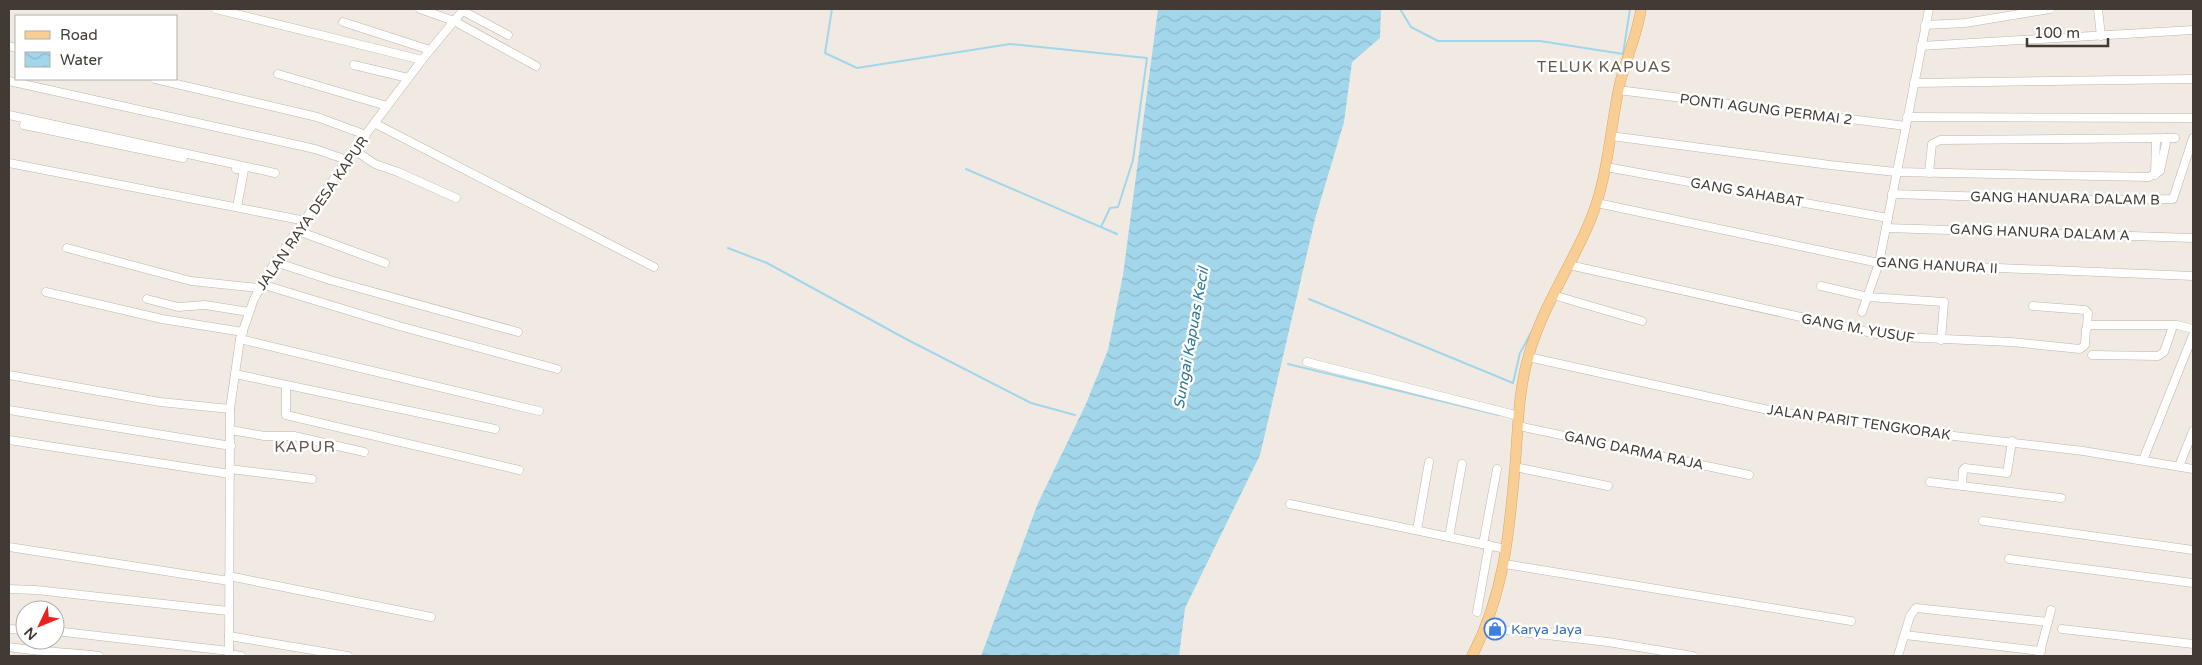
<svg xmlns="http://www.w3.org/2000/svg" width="2202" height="665" font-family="'Varela Round',sans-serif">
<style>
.water{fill:url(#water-waves)}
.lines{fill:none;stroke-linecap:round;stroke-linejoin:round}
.stream{stroke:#a2d6eb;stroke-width:2}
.minor-casing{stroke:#beb4a9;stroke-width:9}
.major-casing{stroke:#dba866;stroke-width:11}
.minor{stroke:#fff;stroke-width:8}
.major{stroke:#f8ce95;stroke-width:10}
.labels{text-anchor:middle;stroke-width:5;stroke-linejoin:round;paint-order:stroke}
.street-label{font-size:14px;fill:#423a34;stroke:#fff}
.shop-label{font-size:14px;fill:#366cbe;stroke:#fff;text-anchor:start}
.water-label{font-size:15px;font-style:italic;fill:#307997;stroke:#fff}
.quarter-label{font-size:16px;letter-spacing:1px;fill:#64574c;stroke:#fff}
</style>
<defs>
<pattern id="water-waves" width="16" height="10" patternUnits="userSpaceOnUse" patternTransform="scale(1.25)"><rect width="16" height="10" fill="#a2d6eb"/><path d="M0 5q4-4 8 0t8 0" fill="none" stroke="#8db8ca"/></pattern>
</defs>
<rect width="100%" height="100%" fill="#f0eae3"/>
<polygon class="water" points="1158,9 1381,9 1380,38 1352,62 1344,122 1315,219 1260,455 1185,608 1179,656 981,656 1038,503 1085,406 1108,350 1123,275"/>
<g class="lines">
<g class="stream">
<polyline points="832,9 825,53 857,68 1010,44 1147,58 1133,160 1118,207 1110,208 1101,227"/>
<polyline points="1400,9 1411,27 1438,41 1540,41 1623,54 1630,9"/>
<polyline points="966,169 1117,234"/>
<polyline points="728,248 767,263 906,339 1031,403 1075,415"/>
<polyline points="1309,299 1513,383 1520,353 1532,331"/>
<polyline points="1288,364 1499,415"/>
</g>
<g class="minor-casing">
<g id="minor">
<polyline points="216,9 422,60"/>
<polyline points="420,9 454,21 536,66"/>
<polyline points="2098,9 2101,36"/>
<polyline points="463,11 508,35"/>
<polyline points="343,22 430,50"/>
<polyline points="1925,25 1965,23 2050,9"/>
<polyline points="9,46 16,48"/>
<polyline points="1921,46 2193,30"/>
<polyline points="354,65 408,78"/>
<polyline points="278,74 387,106"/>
<polyline points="155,79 317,117 366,135"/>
<polyline points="9,81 315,149 347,160"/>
<polyline points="1914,83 2193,79"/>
<polyline points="1618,90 1906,126 1929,9"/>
<polyline points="9,115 275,173"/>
<polyline points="1907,117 2193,118"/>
<polyline points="374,123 654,267"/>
<polyline points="24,125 183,158"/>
<polyline points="1611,136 1830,165 1896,172 2149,177 2160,171 2167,138"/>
<polyline points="354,150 375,164 398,172 456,198"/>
<polyline points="9,163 306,221"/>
<polyline points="1606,167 1888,218"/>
<polyline points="236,169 244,170 237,207"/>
<polyline points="1929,173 1932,144 1940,140 2175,138"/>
<polyline points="2155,175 2156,139"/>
<polyline points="1892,194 2096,200 2173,199 2193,138"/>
<polyline points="1597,203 1879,263 2193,276"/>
<polyline points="1886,228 2193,238"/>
<polyline points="298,231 385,263"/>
<polyline points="67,248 191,281 259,288"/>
<polyline points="275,262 330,280 518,332"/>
<polyline points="1569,265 1877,334 1900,337 2011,342 2080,349 2085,345 2086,329 2090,325 2177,325 2193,329"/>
<polyline points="261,284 399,326 557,369"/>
<polyline points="1821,286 1868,297 1944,302 1941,340"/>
<polyline points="46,292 162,319 243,332"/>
<polyline points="1553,295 1642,321"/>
<polyline points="147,299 178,307 205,305 249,312"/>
<polyline points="2033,306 2085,310 2088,313 2087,326"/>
<polyline points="1862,312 1879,263 1906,126"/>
<polyline points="240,339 539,411"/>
<polyline points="2092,355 2158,356 2164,352 2173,326"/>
<polyline points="1528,357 1773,411 1911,431 2083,451 2193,469"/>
<polyline points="1307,362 1519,416"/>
<polyline points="235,374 495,429"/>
<polyline points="9,375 160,402 230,409"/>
<polyline points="286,385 286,415 519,470"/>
<polyline points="9,410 231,446"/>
<polyline points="1518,426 1749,475"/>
<polyline points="231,430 264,436 294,436 364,452"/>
<polyline points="9,440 230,474"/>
<polyline points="2143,460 2193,335"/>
<polyline points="2179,466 2193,431"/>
<polyline points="1515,467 1608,486"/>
<polyline points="230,469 312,479"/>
<polyline points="1930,482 2061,498"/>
<polyline points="1962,486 1963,470 1965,468 2007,473 2012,441"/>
<polyline points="1290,504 1506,549"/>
<polyline points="1983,521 2193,550"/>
<polyline points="1417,530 1429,462"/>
<polyline points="1449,537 1462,464"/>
<polyline points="1483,544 1497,469"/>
<polyline points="9,547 229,581"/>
<polyline points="2009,559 2193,583"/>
<polyline points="1505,564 1851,621"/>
<polyline points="229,576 431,617"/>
<polyline points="9,589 36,590 228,611"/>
<polyline points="1477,612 1489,545"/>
<polyline points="1486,628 1608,642 1693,656"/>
<polyline points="9,629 25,630"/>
<polyline points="2062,629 2193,644"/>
<polyline points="55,631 229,651"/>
<polyline points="1905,635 2041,651"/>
<polyline points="229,636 348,656"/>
<path d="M9 647C39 652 69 652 99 656"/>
<polyline points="229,654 241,656"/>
<polyline points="229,656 230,409 240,339 254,299 275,262 354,150 422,60 464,9"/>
<polyline points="1898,656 1910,616 1916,608 2048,622"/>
<polyline points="2039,656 2051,610"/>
</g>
</g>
<g class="major-casing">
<path id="major" d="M1472 656C1504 594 1509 535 1515 467 1518 430 1518 393 1528 358 1540 312 1568 271 1587 228 1607 185 1609 138 1618 92 1623 64 1637 38 1641 9"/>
</g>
<use href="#minor" class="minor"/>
<use href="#major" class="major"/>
</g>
<defs>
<g id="shop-ring" transform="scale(1.125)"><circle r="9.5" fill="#fff" stroke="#3f7fe0" stroke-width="1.5"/><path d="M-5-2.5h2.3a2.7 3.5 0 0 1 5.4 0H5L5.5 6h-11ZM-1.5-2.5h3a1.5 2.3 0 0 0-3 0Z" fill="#3f7fe0"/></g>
</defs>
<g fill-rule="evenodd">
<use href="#shop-ring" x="1495" y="629"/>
</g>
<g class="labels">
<g class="street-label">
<text transform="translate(1766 109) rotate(7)" y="5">PONTI AGUNG PERMAI 2</text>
<text transform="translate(1747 192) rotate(10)" y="5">GANG SAHABAT</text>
<text transform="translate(2065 198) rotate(1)" y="5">GANG HANUARA DALAM B</text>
<text transform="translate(312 213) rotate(-55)" y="5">JALAN RAYA DESA KAPUR</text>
<text transform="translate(2040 232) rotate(2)" y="5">GANG HANURA DALAM A</text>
<text transform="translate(1937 265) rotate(3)" y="5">GANG HANURA II</text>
<text transform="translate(1858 328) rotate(10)" y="5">GANG M. YUSUF</text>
<text transform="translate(1859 422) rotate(8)" y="5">JALAN PARIT TENGKORAK</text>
<text transform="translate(1634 450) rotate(12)" y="5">GANG DARMA RAJA</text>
</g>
<g class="shop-label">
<text x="1511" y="634">Karya Jaya</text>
</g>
<g class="water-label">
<text transform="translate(1191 338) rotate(-80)" y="5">Sungai Kapuas Kecil</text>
</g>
<g class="quarter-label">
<text x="1604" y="72">TELUK KAPUAS</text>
<text x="305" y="452">KAPUR</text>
</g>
</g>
<rect width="2202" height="665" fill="none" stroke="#423a34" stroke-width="20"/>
<rect x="15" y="15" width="162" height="65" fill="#ffffff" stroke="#b3b0ae"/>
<rect x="25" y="31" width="25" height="8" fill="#f8ce95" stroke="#b3b0ae"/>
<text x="60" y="40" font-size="15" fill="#423a34">Road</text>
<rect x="25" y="52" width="25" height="15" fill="url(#water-waves)" stroke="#b3b0ae"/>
<text x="60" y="65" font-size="15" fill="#423a34">Water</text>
<g transform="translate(40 625) rotate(227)"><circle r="24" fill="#ffffff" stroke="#b3b0ae"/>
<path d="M0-4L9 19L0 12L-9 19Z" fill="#ec221e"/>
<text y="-8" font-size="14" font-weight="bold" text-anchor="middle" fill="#423a34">N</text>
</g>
<path d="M2027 38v8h81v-8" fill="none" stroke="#423a34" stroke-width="2.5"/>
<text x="2034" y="38" font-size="15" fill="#423a34" stroke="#ffffff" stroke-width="4" paint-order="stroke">100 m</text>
</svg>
